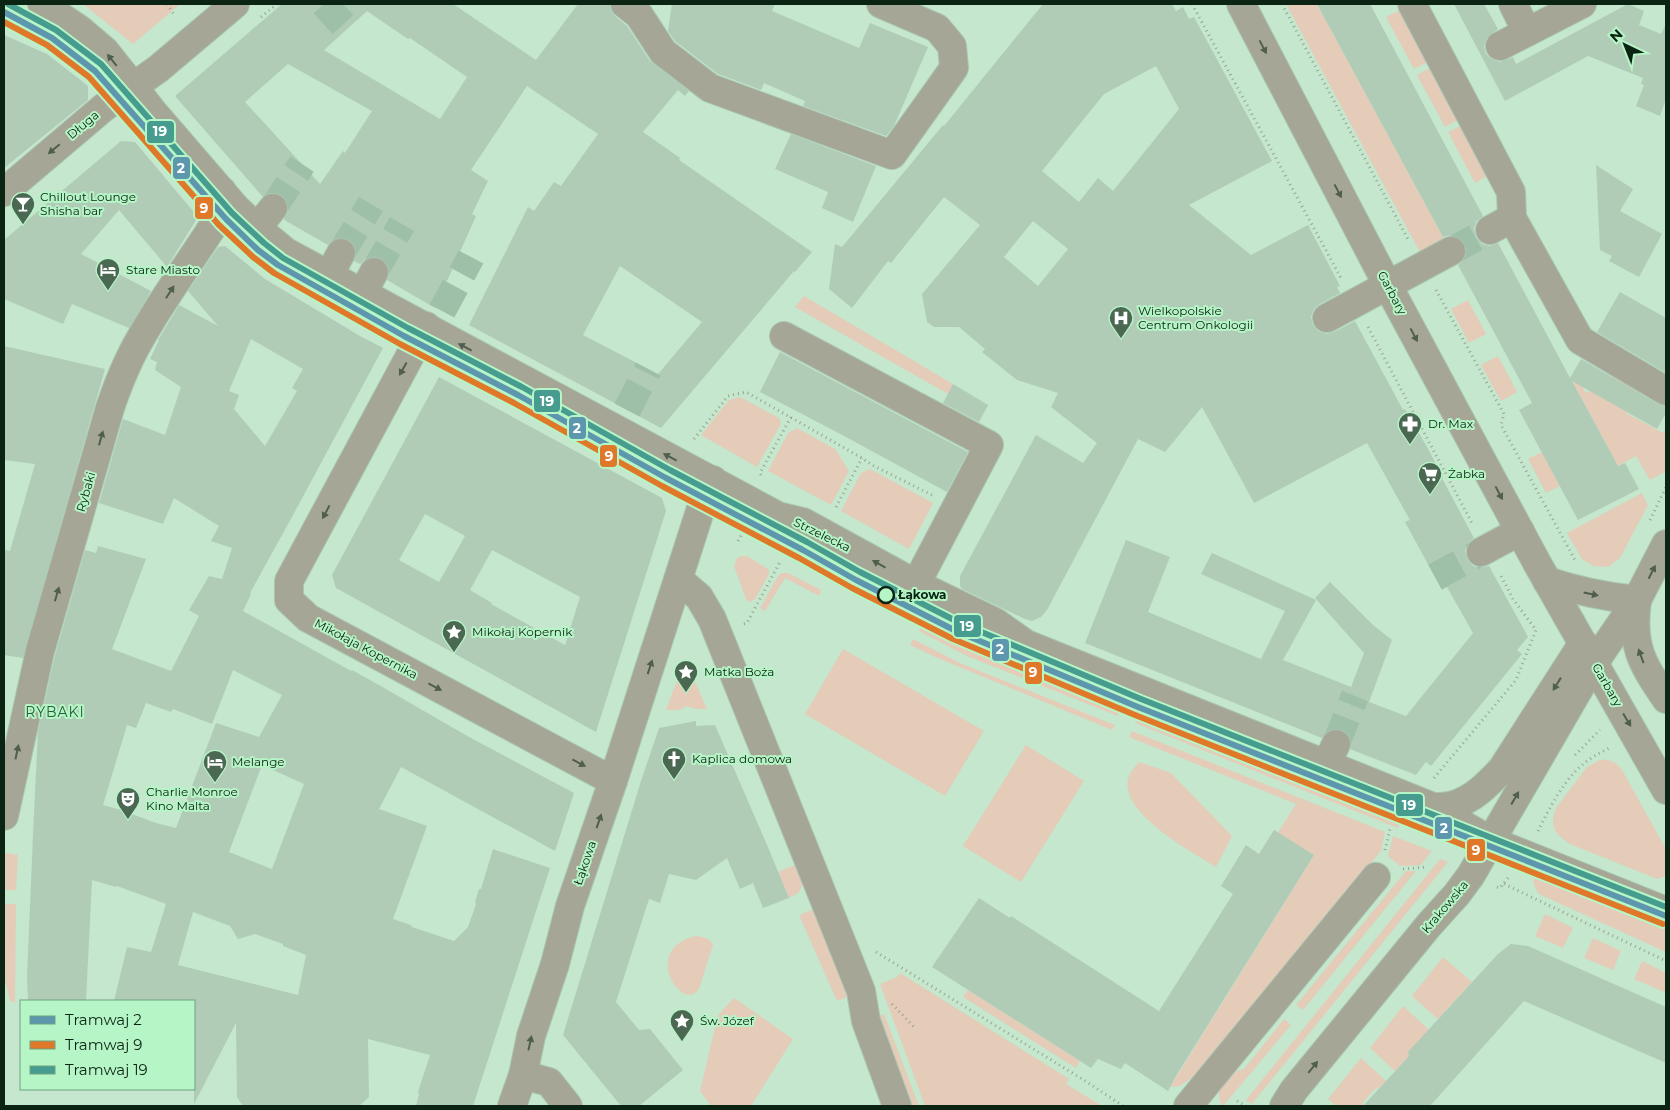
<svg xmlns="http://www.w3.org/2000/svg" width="1670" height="1110" font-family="Montserrat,sans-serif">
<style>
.green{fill:#e4ccb8}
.building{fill:#b0ccb7;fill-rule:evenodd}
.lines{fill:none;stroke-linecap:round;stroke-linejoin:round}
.minor-tunnel{stroke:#9fc0a8;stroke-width:28;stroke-dasharray:28 14;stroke-linecap:butt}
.minor-casing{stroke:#a9c5b1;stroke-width:30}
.path{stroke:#99a493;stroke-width:3;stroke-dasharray:1 4;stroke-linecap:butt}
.minor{stroke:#a5a696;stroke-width:28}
.tram-1-casing{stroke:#b6f5c6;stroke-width:10}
.tram-2-casing{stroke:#b6f5c6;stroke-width:10}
.tram-3-casing{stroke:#b6f5c6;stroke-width:10}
.tram-1{stroke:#5d97ae;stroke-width:6}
.tram-2{stroke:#df7828;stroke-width:6}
.tram-3{stroke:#469d8f;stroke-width:6}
.oneway{fill:#505e4d}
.stop-dot{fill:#b6f5c6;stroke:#0a2312;stroke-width:2.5}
.labels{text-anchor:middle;stroke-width:4;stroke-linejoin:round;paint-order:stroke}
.street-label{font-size:12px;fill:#0a2312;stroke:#b6f5c6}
.poi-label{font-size:12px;fill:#0a2312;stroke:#b6f5c6;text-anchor:start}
.stop-label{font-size:12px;font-weight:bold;fill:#0a2312;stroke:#b6f5c6;text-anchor:start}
.neighbourhood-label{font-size:14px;letter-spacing:1px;fill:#246038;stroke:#b6f5c6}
.line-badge{stroke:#b6f5c6;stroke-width:2}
.badge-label{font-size:14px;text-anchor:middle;font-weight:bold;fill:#fff}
</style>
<rect width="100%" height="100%" fill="#c4e7cd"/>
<g class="green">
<polygon points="83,4 180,4 133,44"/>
<polygon points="1286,4 1317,4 1445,241 1421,254"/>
<polygon points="1404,8 1432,60 1414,69 1386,17"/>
<polygon points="1435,65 1463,117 1445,127 1417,75"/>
<polygon points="1466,123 1493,173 1475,183 1448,132"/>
<polygon points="804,296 953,384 948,394 795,307"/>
<polygon points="1468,300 1486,334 1469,343 1451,309"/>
<polygon points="1498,356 1517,392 1501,401 1481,365"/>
<polygon points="1619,373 1640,389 1626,413 1663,433 1666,428 1666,469 1665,472 1650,480 1636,456 1618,466 1572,381 1578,379 1586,393 1612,378 1611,376"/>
<polygon points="740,397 779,418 781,424 757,467 701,435 729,400"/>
<polygon points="797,428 835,449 849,471 831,505 768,471 788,433"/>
<polygon points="1542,452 1560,486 1546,493 1528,459"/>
<polygon points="870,469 933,503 909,549 841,511 861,473"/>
<polygon points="1642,493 1648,505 1620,558 1608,567 1593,566 1582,559 1567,533"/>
<polygon points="742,556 747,556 769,570 769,574 755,599 749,602 746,599 734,566 737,558"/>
<polygon points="782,573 788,573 821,590 819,596 785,578 765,611 760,608 778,576"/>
<polygon points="923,624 993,658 1115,707 1119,713 1118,716 967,656 919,631"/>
<polygon points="913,639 962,664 1115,725 1112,730 933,656 910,645"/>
<polygon points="843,649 984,731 945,796 805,714"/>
<polygon points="685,659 707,709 695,709 687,706 679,710 666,710"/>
<polygon points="1144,718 1400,820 1398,828 1135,723 1136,720"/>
<polygon points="1132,731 1385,832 1381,851 1200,1072 1180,1086 1170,1087 1314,855 1277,834 1296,804 1129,737"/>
<polygon points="1026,745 1084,781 1021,882 963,846"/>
<path d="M1600 760C1610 759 1616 762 1622 770L1666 849V876L1657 879 1570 844C1555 835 1549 826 1556 808L1587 767Z"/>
<path d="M1139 762 1171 773 1232 836 1216 867C1192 852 1112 809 1130 774 1132 770 1136 766 1139 762Z"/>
<polygon points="1393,836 1432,851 1421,865 1400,866 1388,856"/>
<polygon points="5,853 18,855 16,890 4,890"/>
<polygon points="1440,859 1448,862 1252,1104 1246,1100"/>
<polygon points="800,863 805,881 798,893 789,898 778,872"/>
<polygon points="1406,871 1416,871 1303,1010 1296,1005"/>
<polygon points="1533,873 1666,927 1666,952 1539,894 1534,885"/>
<polygon points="4,904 16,904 15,1003 10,1001 4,976"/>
<polygon points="811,910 816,910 852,995 837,1001 799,915"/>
<polygon points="1545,914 1573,928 1563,948 1535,936"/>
<path d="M695 936C703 937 709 937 713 945L699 989C683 1014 640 950 695 936Z"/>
<polygon points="1593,938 1621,951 1613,970 1584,958"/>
<polygon points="1443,957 1472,982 1438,1019 1412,996"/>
<polygon points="1642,961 1666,973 1666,993 1634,979"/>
<polygon points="900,973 1069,1079 1066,1084 1102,1106 925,1106 880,984 897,977"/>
<polygon points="968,990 1080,1061 1076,1068 963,997"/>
<polygon points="734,998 793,1039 751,1106 711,1106 700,1091 716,1023 719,1014"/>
<polygon points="1403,1006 1429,1030 1408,1052 1409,1056 1395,1071 1370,1048"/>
<polygon points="884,1014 919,1106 910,1106 877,1017"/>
<polygon points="1284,1019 1291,1025 1223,1106 1220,1102 1218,1086 1230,1073 1244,1069"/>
<polygon points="1361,1058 1386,1081 1379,1088 1375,1089 1363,1102 1363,1106 1336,1106 1328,1099"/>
</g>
<g class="building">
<path d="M282 4H453L536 60 578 4H610L611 10 615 16 627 26 650 61 689 91 685 96 678 90 643 132 680 158 679 160 812 252 795 272 794 271 661 428 469 325 528 207 534 211 554 182 561 186 598 134 527 86 471 170 488 181 472 214 476 216 435 308 387 280 390 271 387 263 382 258 373 256 365 259 360 264 354 261 357 252 355 245 349 240 340 237 333 239 328 245 286 221 284 219 288 211V203L283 196 275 193H268L263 197 175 96ZM367 11 408 39 410 38 467 77 440 119 324 50ZM288 64 372 111 345 153 343 151 320 184 245 102ZM620 266 702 322 658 374 583 335Z"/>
<polygon points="672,4 775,4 772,11 859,48 870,23 928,47 894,126 886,136 803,106 805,101 764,83 761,90 718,74 675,41 668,31"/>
<path d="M1043 4H1172L1176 11 1183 7 1189 19 1194 17 1272 161 1189 205 1251 255 1308 225 1340 286 1337 287 1340 293 1320 304 1314 309 1311 317 1313 325 1318 331 1327 334 1334 332 1355 321 1403 410 1405 409 1427 447 1443 477 1442 478 1452 497 1474 538 1468 543 1465 551 1468 560 1473 566 1480 568 1489 566 1528 637 1517 650 1522 654 1431 766 1426 762 1416 775 1350 749 1351 742 1349 736 1342 730 1334 729 1328 731 1322 738 1085 643 1126 540 1170 557 1148 612 1261 659 1285 611 1201 574 1212 553 1316 600 1283 660 1351 687 1364 653 1315 598 1330 582 1373 625 1392 640 1369 702 1406 716 1473 633 1447 587 1442 590 1405 522 1410 520 1367 443 1254 503 1202 407 1165 452 1138 439 1047 610 1041 617 1032 621 1025 619 962 589 960 586V576L1036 435 1083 463 1097 443 1051 407 1058 393 1017 380 982 352 985 349 959 327H934L927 322 922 294 980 225 944 197 891 263 888 261 852 308 829 289 835 244 842 247 943 125 944 126ZM1156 66 1179 109 1113 191 1098 178 1079 202 1042 171 1104 94ZM1033 221 1068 249 1038 286 1004 257Z"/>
<polygon points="1317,4 1370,4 1483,216 1476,222 1474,229 1476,237 1482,244 1490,246 1498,243 1570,378 1581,359 1658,404 1666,407 1666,413 1657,429 1572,381 1618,466 1625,463 1639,489 1578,520 1519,410 1532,403 1458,265 1464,259 1467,252 1465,244 1459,238 1451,235 1443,237"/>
<polygon points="1454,4 1484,4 1498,29 1487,38 1484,46 1486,54 1492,59 1499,62 1513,57 1516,64 1628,4 1644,11 1639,25 1661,34 1666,24 1666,99 1660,116 1636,106 1644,85 1641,84 1643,78 1588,56 1505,101"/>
<polygon points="4,35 47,54 88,86 88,100 4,168"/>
<polygon points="791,134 876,166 853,222 822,208 828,192 775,169"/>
<polygon points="121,141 135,142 198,217 167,267 119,210 81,254 151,291 129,328 72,304 63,324 4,299 4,240"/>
<polygon points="1596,165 1633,189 1620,211 1662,234 1639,277 1609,261 1612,256 1600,250"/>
<path d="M225 246 265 279 360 336 383 348 292 517 250 593 251 594 243 611 351 671 352 670 379 685 469 737 574 793 555 851 401 767 379 809 427 826 393 919 411 925 412 927 454 941 468 927 476 904 475 902 479 889H481L493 849 550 868 473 1106H416L419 1094 418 1092 430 1055 368 1039 369 1097 359 1106H243L237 1097 236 1023 194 1104V1001H114L127 947 151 952 166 904 117 886 116 887 92 880 86 1001H28L27 977 33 835 38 731 55 655 85 550 96 553 98 546 146 559 112 649 171 671 199 616 189 610 209 576 222 579 232 548 211 541 219 526 174 498 163 524 99 503 123 419 165 435 181 387 155 370 157 362 150 359 159 340H158L179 305 218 326 188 291 218 247ZM251 339 303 369 292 388 297 391 265 446 234 409 239 395 229 391ZM233 670 282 695 259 737 216 723 176 828 156 823 121 810 103 805 127 725 136 728 146 703 171 712 173 709 212 724ZM262 765 304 784 272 869 229 852ZM193 912 230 926 238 939 255 934 283 944V946L306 955 298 995 178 965Z"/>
<polygon points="1620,292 1666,318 1666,373 1597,332"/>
<polygon points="4,346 105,369 23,658 4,655 4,550 10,551 35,464 4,460"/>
<polygon points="780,352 968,452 947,492 846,437 760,392"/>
<path d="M439 377 662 498 666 511 596 732 336 588 332 575ZM425 514 465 536 439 582 399 560ZM492 550 580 597 565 645 491 604 492 603 470 590Z"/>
<polygon points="953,384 988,405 979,422 943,403"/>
<polygon points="696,721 696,726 715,725 767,845 789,898 763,908 753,883 740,889 727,858 696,880 669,874 660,903 649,899 616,1002 639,1030 650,1029 683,1070 639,1106 621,1106 563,1035 641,781 659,728"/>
<polygon points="1274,830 1314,855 1176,1076 1168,1091 1125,1063 1121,1069 1098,1059 1091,1068 932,967 979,898 1010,918 1011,916 1159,1011 1233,894 1221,886 1246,845 1259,854"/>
<polygon points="1511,944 1528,946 1666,1007 1666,1063 1524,1001 1430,1106 1363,1106 1409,1056 1408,1052 1498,954"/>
</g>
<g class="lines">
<g class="minor-tunnel">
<polyline points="324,4 347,29"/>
<polyline points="273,208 302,164"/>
<polyline points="1451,251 1490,230"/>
<polyline points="341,253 371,204"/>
<polyline points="374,272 402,224"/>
<polyline points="442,311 471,257"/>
<polyline points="627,410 648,369"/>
<polyline points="1435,577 1481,552"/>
<polyline points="1336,744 1355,696"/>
</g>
<g class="minor-casing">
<g id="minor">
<polyline points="42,4 79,29 105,51 154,113 236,208 257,228 286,252 310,265 778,516 803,522 916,584 995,622 1026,644 1433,807 1491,841 1666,911"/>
<polyline points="625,4 639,15 663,52 710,88 892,155 954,68 952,46 937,28 881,4"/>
<polyline points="1241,4 1388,286 1537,563 1666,790"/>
<polyline points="1412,4 1511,192 1512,218 1580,340 1666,391"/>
<polyline points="1513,4 1527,32"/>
<polyline points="1500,46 1582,4"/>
<polyline points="4,192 103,108 158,69 235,4"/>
<polyline points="257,228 273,208"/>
<polyline points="1490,230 1512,218"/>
<polyline points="329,275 341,253"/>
<polyline points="363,293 374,272"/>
<polyline points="1327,318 1451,251"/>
<polyline points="426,326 289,581 289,600 308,618 613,781"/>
<polyline points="784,336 989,445 916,584"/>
<polyline points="1481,552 1520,531"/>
<polyline points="679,580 699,597 712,619 861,991 866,1021 897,1106"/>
<path d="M1547 581C1577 591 1606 597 1637 600"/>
<path d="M1637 600C1631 646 1641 662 1666 699"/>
<polyline points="1326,765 1336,744"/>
<path d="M1433 807C1440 807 1447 807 1453 805 1473 800 1489 783 1502 769L1583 643"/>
<path d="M4 816 40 651 110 408C116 390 123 372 132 354 155 309 187 267 215 223L221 208 222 191"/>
<polyline points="523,1075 549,1082 568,1106"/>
<polyline points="512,1106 523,1075 531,1036 555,964 570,906 613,781 702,505 713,480"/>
<polyline points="1188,1106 1376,877"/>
<polyline points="1284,1106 1294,1090 1429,925 1457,894 1471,875 1594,663 1637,600 1666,544"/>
</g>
</g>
<g class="path">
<polyline points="167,4 175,16"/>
<polyline points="1192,4 1341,278"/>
<polyline points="1282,4 1409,241"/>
<polyline points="261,17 277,4"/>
<polyline points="1436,290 1504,414 1501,425 1575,560"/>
<polyline points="1368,327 1473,525"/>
<polyline points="694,439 728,396 746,392 862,458 872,465 932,495"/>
<polyline points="761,475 760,473 791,417"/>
<polyline points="836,507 862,458"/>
<polyline points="1650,520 1666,487"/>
<polyline points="738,541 744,530"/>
<polyline points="744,624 747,623 780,562"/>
<polyline points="1575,755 1600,730"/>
<polyline points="1434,778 1516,680 1536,630 1513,599 1500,574"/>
<path d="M1538 831C1551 805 1566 775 1590 759 1597 754 1604 751 1611 747"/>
<polyline points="1385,850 1390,829"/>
<polyline points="1403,869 1426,867"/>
<polyline points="1504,884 1666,961"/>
<polyline points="1497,887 1500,888 1508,878"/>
<polyline points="876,952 1087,1082 1123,1106"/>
<polyline points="892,1004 915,1028"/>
<polyline points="1237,1101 1246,1106"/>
</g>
<use href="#minor" class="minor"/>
<g class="tram-1-casing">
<polyline id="tram-1" points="4,12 52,38 95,71 226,219 258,250 278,265 404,336 518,395 666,478 803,550 856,580 956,631 1138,707 1666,916"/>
</g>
<g class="tram-2-casing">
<polyline id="tram-2" points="4,22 47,45 89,77 219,225 253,257 274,273 400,344 514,403 662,486 799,558 852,588 953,639 1135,715 1663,924"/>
</g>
<g class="tram-3-casing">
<polyline id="tram-3" points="8,4 56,30 101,64 232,213 264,243 283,258 408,328 522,387 670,470 807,542 860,572 960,623 1141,699 1666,907"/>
</g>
<use href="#tram-1" class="tram-1"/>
<use href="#tram-2" class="tram-2"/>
<use href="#tram-3" class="tram-3"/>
</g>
<defs><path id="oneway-solid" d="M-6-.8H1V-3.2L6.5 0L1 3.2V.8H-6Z" transform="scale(1.25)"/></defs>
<g class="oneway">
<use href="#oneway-solid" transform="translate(1263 47) rotate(62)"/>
<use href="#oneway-solid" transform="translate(112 60) rotate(-129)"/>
<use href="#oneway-solid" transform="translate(54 149) rotate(140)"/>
<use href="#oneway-solid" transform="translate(1338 191) rotate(62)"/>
<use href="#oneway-solid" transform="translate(170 292) rotate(-57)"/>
<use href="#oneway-solid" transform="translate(1414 335) rotate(62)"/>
<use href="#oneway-solid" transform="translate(465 347) rotate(-152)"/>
<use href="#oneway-solid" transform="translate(403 369) rotate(119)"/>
<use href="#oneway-solid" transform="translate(101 438) rotate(-74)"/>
<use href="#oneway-solid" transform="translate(670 457) rotate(-152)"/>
<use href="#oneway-solid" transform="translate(1499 493) rotate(62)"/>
<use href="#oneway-solid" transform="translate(326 512) rotate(118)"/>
<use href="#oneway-solid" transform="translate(879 564) rotate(-151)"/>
<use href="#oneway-solid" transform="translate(1652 572) rotate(-63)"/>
<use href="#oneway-solid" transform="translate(57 594) rotate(-74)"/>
<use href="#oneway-solid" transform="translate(1591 594) rotate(12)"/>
<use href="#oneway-solid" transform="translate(1641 656) rotate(-110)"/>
<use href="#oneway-solid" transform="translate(650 667) rotate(-72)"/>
<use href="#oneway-solid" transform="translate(1557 684) rotate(122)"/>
<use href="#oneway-solid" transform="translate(435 687) rotate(28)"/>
<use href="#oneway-solid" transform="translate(1627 720) rotate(59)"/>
<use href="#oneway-solid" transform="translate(17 752) rotate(-78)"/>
<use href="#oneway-solid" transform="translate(579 763) rotate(28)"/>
<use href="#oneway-solid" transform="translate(1515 798) rotate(-60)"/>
<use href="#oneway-solid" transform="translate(599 821) rotate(-71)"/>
<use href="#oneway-solid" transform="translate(530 1043) rotate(-78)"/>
<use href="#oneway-solid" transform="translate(1313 1067) rotate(-51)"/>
</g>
<defs>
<g id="bar-pin" transform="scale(1.25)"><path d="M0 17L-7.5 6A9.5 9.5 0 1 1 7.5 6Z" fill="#4b6853" stroke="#b6f5c6"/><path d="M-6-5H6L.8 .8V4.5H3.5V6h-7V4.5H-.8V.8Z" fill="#fff"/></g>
<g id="hotel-pin" transform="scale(1.25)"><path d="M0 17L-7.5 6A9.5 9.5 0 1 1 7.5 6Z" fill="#4b6853" stroke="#b6f5c6"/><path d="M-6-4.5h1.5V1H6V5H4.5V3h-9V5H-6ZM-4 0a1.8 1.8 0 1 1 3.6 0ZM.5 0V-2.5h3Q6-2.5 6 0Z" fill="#fff"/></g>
<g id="hospital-pin" transform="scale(1.25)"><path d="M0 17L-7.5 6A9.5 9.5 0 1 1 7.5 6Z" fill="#4b6853" stroke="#b6f5c6"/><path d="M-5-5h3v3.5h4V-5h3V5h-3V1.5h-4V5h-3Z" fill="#fff"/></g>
<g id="pharmacy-pin" transform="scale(1.25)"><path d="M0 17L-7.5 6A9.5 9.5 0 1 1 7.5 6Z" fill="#4b6853" stroke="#b6f5c6"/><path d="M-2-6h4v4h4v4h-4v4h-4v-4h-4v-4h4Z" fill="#fff"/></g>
<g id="supermarket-pin" transform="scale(1.25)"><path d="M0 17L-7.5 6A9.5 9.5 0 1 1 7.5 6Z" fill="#4b6853" stroke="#b6f5c6"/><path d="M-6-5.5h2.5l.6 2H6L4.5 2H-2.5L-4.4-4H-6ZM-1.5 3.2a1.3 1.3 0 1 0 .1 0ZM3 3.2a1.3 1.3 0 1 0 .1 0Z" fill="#fff"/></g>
<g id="sight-pin" transform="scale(1.25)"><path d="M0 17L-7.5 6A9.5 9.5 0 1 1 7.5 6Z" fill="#4b6853" stroke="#b6f5c6"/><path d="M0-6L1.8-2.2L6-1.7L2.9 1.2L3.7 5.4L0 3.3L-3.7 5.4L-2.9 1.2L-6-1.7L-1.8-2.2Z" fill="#fff"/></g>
<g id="church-pin" transform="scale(1.25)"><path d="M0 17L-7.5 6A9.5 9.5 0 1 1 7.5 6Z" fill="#4b6853" stroke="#b6f5c6"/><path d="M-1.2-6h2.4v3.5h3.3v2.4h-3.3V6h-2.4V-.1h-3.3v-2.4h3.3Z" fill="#fff"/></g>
<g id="theatre-pin" transform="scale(1.25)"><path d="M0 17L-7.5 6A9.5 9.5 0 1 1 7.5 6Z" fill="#4b6853" stroke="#b6f5c6"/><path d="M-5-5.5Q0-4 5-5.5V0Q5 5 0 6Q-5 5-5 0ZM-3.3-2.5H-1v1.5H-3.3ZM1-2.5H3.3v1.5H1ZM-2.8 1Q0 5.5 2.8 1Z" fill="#fff"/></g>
</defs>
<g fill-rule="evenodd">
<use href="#bar-pin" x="23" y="204"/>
<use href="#hotel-pin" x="108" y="270"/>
<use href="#hospital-pin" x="1121" y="318"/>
<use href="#pharmacy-pin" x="1410" y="424"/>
<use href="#supermarket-pin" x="1430" y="474"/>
<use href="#sight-pin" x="454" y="632"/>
<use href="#sight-pin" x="686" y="672"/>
<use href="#church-pin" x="674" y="759"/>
<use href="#hotel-pin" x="215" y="762"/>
<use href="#theatre-pin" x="128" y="799"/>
<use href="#sight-pin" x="682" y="1021"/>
</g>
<circle class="stop-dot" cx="886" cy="595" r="8"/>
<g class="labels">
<g class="street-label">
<text transform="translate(83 125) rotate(-40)" y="4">Długa</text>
<text transform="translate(1392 293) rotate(62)" y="4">Garbary</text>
<text transform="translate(86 492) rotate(-74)" y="4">Rybaki</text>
<text transform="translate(822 535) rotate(26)" y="4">Strzelecka</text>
<text transform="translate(366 649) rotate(28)" y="4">Mikołaja Kopernika</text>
<text transform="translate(1607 685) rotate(60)" y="4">Garbary</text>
<text transform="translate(585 863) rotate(-71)" y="4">Łąkowa</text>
<text transform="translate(1445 907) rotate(-50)" y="4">Krakowska</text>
</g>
<g class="poi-label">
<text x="40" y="201">Chillout Lounge<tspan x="40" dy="14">Shisha bar</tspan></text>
<text x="126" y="274">Stare Miasto</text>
<text x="1138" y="315">Wielkopolskie<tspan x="1138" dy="14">Centrum Onkologii</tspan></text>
<text x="1428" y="428">Dr. Max</text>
<text x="1448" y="478">Żabka</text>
<text x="472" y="636">Mikołaj Kopernik</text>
<text x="704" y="676">Matka Boża</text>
<text x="692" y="763">Kaplica domowa</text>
<text x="232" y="766">Melange</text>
<text x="146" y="796">Charlie Monroe<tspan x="146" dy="14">Kino Malta</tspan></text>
<text x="700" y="1025">Św. Józef</text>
</g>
<g class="stop-label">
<text x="898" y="599">Łąkowa</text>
</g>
<g class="neighbourhood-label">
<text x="55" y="717">RYBAKI</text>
</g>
</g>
<g class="line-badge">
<rect x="146" y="120" width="29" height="24" rx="5" fill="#469d8f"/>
<rect x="172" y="156" width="19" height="24" rx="5" fill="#5d97ae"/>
<rect x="194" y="196" width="20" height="24" rx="5" fill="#df7828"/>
<rect x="533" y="389" width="28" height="24" rx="5" fill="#469d8f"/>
<rect x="568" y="416" width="19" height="24" rx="5" fill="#5d97ae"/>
<rect x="599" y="444" width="19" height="24" rx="5" fill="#df7828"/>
<rect x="953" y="614" width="29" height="24" rx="5" fill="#469d8f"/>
<rect x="991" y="638" width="19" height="24" rx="5" fill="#5d97ae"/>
<rect x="1024" y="661" width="19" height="24" rx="5" fill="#df7828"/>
<rect x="1395" y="793" width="29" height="24" rx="5" fill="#469d8f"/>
<rect x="1434" y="816" width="19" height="24" rx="5" fill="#5d97ae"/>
<rect x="1466" y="838" width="20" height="24" rx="5" fill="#df7828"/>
</g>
<g class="badge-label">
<text x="160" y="136">19</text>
<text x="181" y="173">2</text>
<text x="204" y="213">9</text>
<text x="547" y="406">19</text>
<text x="577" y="433">2</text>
<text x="609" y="461">9</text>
<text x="967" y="631">19</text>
<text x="1000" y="654">2</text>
<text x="1033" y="677">9</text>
<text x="1409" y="810">19</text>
<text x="1444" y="833">2</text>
<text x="1476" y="855">9</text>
</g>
<rect width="1670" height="1110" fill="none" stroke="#0a2312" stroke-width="10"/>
<rect x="20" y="1000" width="175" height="90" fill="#b6f5c6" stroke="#71a17e"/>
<rect x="30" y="1016" width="25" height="8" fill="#5d97ae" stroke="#71a17e"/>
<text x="65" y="1025" font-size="15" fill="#0a2312">Tramwaj 2</text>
<rect x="30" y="1041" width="25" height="8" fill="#df7828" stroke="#71a17e"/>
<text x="65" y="1050" font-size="15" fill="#0a2312">Tramwaj 9</text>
<rect x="30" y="1066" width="25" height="8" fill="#469d8f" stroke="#71a17e"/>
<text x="65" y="1075" font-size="15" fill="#0a2312">Tramwaj 19</text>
<g transform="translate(1625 45) rotate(317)" stroke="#b6f5c6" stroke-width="4" paint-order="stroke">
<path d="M0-4L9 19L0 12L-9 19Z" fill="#0a2312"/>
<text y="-8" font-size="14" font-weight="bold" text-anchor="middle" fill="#0a2312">N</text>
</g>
</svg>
